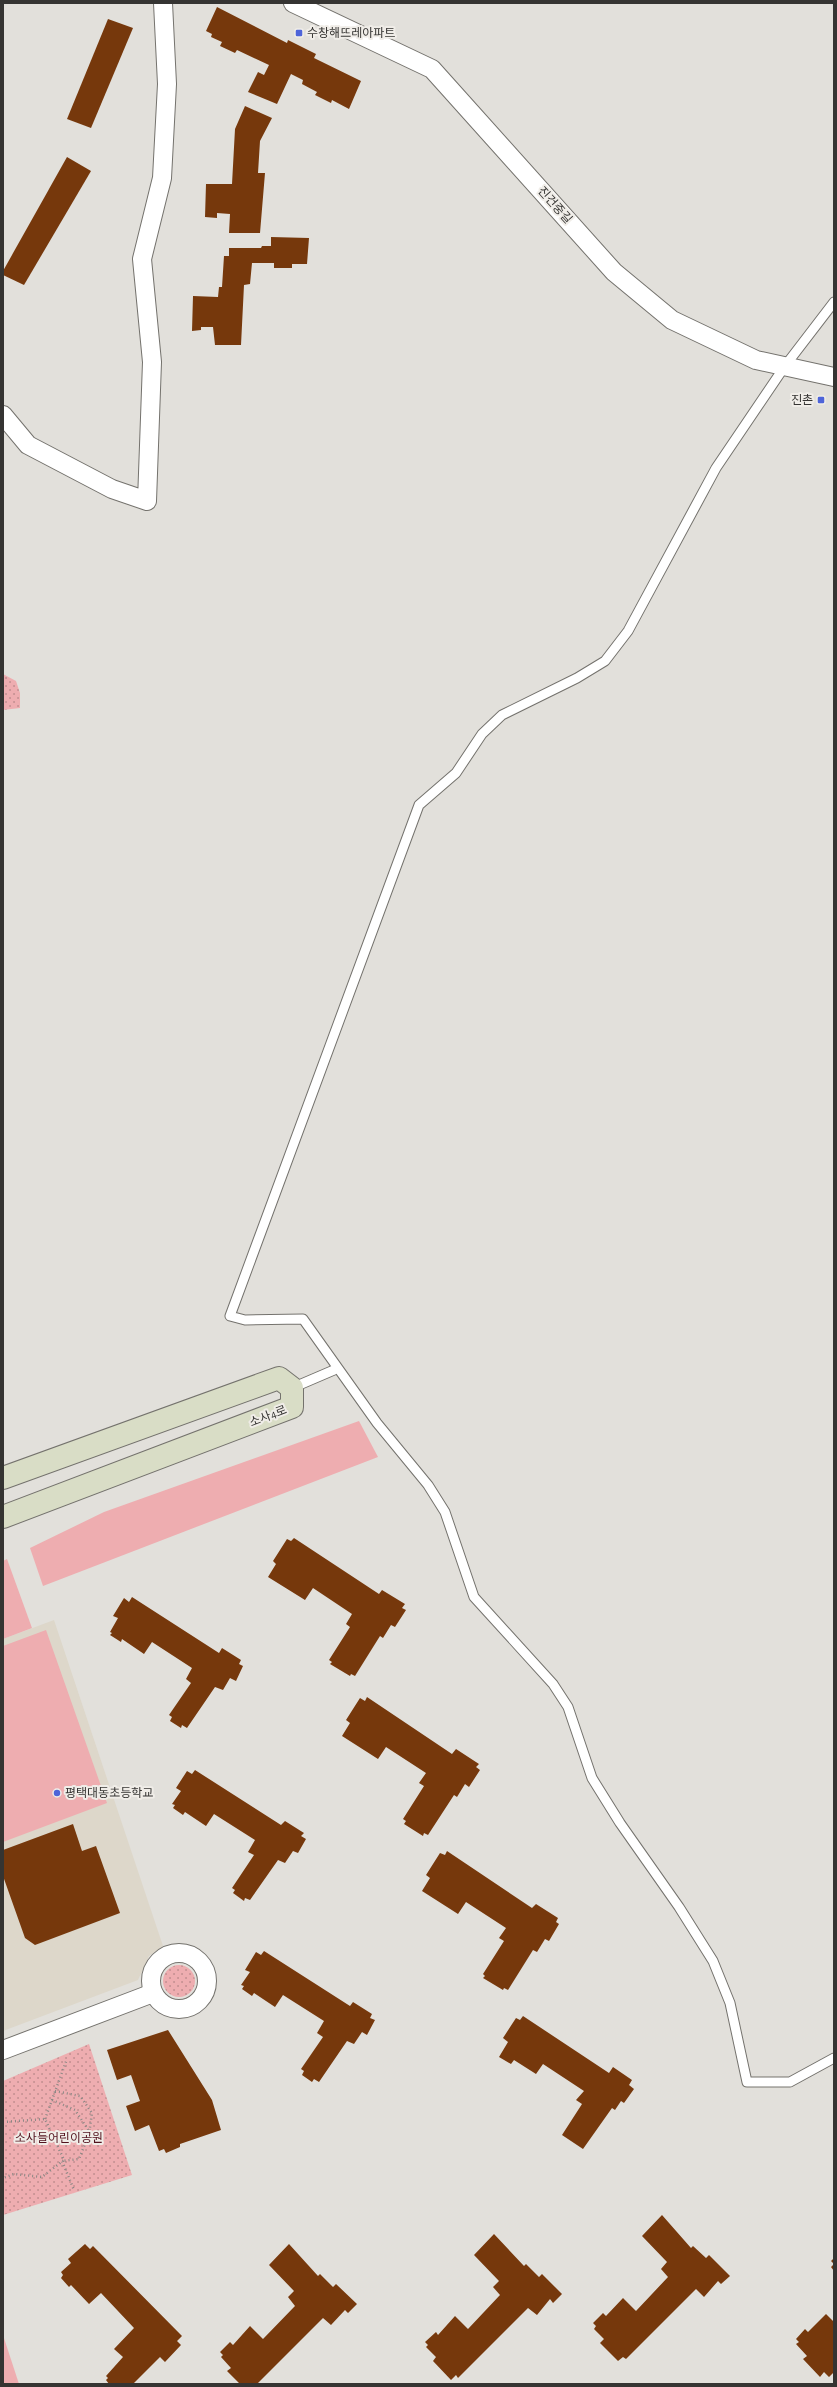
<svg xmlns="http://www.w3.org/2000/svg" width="837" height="2387" font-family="'Alegreya Sans','Noto Sans KR',sans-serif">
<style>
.built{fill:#ddd7ca}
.green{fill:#eeadb0}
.park{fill:url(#park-dots)}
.building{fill:#76380c}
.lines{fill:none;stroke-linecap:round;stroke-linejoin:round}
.service-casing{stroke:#74726d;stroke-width:11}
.minor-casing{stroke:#74726d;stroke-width:20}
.secondary-casing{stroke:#74726d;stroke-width:24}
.path{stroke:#898784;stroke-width:2.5;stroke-dasharray:1 3;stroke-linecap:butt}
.service{stroke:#fff;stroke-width:9}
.minor{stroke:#fff;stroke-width:18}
.secondary{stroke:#d9ddc6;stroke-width:22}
.poi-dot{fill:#4e64d9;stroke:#f0ede8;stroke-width:1.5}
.labels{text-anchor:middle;stroke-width:4;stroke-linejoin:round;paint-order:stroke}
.poi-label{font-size:12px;fill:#353432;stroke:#f0ede8;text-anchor:start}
.street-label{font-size:12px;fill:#353432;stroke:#f0ede8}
.park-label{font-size:12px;fill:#53131e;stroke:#f0ede8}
</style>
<defs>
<pattern id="park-dots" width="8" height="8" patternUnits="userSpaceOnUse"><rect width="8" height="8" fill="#eeadb0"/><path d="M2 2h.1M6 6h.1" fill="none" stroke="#c28e90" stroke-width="1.8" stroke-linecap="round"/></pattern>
</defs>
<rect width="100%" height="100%" fill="#e2e0db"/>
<polygon class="built" points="54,1620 163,1946 149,1956 138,1980 3,2031 3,1639"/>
<g class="green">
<polygon points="359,1421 378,1457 43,1586 30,1548 104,1512"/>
<polygon points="7,1559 32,1628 3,1639 3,1561"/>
<polygon points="46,1630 107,1803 3,1842 3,1646"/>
<polygon points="3,2335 19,2384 3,2384"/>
</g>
<g class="park">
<polygon points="3,674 16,681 20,693 20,708 3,710"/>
<circle cx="179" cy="1981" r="16"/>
<polygon points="89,2044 132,2175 3,2215 3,2081"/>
</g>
<g class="building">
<polygon points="217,7 287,43 288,40 316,54 314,58 361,81 349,109 332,100 331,103 315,95 317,92 302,84 303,80 291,74 277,104 248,92 258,72 264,75 269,65 237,50 235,53 220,46 222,42 211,37 212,34 206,31"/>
<polygon points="108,19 133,28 91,128 67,119"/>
<polygon points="245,106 272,118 260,141 258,173 265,173 260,233 229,233 230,214 217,213 217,218 205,217 206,184 232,184 235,129"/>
<polygon points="67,157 91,171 24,285 3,275 3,271"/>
<polygon points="271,237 309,238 307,264 292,264 292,268 274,268 274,263 252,263 250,284 244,285 241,345 215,345 213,327 201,327 201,330 192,331 193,296 218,297 219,287 222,287 224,256 229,256 229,248 261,248 262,246 271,246"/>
<polygon points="294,1538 379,1594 382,1590 405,1604 402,1608 406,1610 395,1627 391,1625 383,1638 380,1636 355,1676 351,1674 350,1676 330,1664 332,1662 329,1660 350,1627 346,1624 352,1614 313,1588 305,1600 268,1577 276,1564 273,1561 287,1539 291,1541"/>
<polygon points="132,1597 219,1653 222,1648 241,1660 239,1664 243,1666 236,1681 230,1678 223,1690 215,1687 187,1728 182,1725 181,1728 170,1721 172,1717 169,1715 191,1683 186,1679 192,1668 152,1642 144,1654 122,1639 121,1642 110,1635 112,1633 110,1632 118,1618 113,1616 124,1598 129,1602"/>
<polygon points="367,1697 452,1754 456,1749 479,1764 476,1767 480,1770 469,1787 465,1784 457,1797 454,1795 428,1835 424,1833 423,1836 404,1824 406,1821 403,1819 424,1786 419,1783 426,1773 386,1747 378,1759 342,1736 350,1723 346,1720 360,1698 365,1701"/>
<polygon points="195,1770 281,1825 285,1821 304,1833 301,1836 306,1839 298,1853 293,1851 285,1863 278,1860 250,1900 245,1898 244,1901 233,1893 235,1890 232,1888 254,1855 248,1852 255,1840 214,1814 206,1826 185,1812 183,1815 173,1808 175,1805 172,1804 181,1791 176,1788 187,1771 192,1774"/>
<polygon points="73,1824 82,1851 96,1846 120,1913 35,1945 25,1938 3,1876 3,1850"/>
<polygon points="447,1851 532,1908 536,1904 558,1918 556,1922 559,1924 549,1941 545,1939 537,1952 533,1950 508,1990 504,1988 503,1990 483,1978 485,1976 483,1974 504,1941 499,1938 506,1928 466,1902 458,1914 422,1891 430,1878 426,1875 440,1853 445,1855"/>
<polygon points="264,1951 350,2006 353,2002 372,2014 370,2018 375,2020 367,2035 362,2032 354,2044 347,2041 319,2082 314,2079 312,2082 302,2075 304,2071 301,2069 323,2037 317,2033 324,2021 283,1995 275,2007 254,1993 252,1996 242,1989 244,1986 241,1985 250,1972 245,1970 256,1952 261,1955"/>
<polygon points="523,2016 609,2073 613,2067 632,2080 629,2085 634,2089 624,2103 621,2101 615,2110 612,2108 583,2149 562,2135 582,2104 576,2100 584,2091 543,2064 536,2074 514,2060 511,2064 499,2057 508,2042 503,2038 516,2018 520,2020"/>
<polygon points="168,2030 212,2100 221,2130 180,2144 180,2147 166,2153 164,2149 159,2151 149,2125 135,2131 126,2106 140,2101 131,2075 117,2080 107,2050"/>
<polygon points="662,2215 691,2248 693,2246 706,2258 709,2255 730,2276 721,2284 718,2281 704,2297 696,2289 626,2359 623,2357 618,2361 600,2343 604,2339 594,2329 596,2326 593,2323 603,2313 606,2316 623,2298 636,2311 668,2277 661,2269 667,2262 642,2236"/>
<polygon points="494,2234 524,2266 526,2264 539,2277 542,2274 562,2294 553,2303 550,2299 537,2315 528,2308 458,2378 456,2375 451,2380 433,2361 436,2357 426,2347 428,2345 425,2342 436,2332 438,2335 455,2316 468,2329 500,2295 493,2287 499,2281 474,2255"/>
<polygon points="85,2244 90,2249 93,2246 182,2336 177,2341 181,2345 165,2362 160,2357 133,2384 109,2384 106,2380 108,2378 106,2376 123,2357 114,2349 134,2328 101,2293 89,2304 71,2285 69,2287 61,2278 63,2275 61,2272 71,2263 68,2259"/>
<polygon points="289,2244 318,2276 320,2274 333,2287 336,2284 357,2304 348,2313 345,2310 331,2325 323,2318 257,2384 240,2384 227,2371 231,2368 221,2357 223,2355 220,2352 230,2342 233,2345 250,2326 263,2339 295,2306 288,2297 294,2291 269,2265"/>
<polygon points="834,2258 834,2271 831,2267 834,2264 831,2261"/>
<polygon points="826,2314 834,2322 834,2372 829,2377 824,2372 820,2377 803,2359 807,2356 796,2344 799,2342 796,2339 805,2329 808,2332"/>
</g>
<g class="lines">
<g class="service-casing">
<g id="service">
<polyline points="834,302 785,366 716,468 628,631 605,661 577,678 502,715 482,734 456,773 419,805 230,1316 245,1320 303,1319 377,1423 428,1485 445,1512 474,1597 553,1684 568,1707 592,1778 620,1823 679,1907 713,1961 730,2003 747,2082 790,2082 834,2058"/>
<polyline points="292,1388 334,1370"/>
</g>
</g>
<g class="minor-casing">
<g id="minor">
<polyline points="293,3 432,69 614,272 672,320 756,360 834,377"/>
<polyline points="3,415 28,445 112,489 147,501 152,362 142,259 162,178 167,84 163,3"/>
<circle cx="179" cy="1981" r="28"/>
<polyline points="3,2050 153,1993"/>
</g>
</g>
<g class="secondary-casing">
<polyline id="secondary" points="3,1478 279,1378 292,1388 292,1407 3,1517"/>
</g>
<g class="path">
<polyline points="55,2091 80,2096 92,2113 89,2134 79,2159 62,2161 74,2190"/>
<polyline points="52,2100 75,2110 89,2131"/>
<polyline points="45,2119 67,2059"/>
<polyline points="3,2122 45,2119 64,2160 42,2177 14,2174 3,2178"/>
</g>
<use href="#service" class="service"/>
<use href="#minor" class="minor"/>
<use href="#secondary" class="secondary"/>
</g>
<g class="poi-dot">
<rect x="295" y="29" width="8" height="8" rx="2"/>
<rect x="817" y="396" width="8" height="8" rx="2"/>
<circle cx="57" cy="1793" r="4"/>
</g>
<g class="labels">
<g class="poi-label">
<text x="307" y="37">수창해뜨레아파트</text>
<text x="813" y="404" text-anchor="end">진촌</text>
<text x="65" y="1797">평택대동초등학교</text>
</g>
<g class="street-label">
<text transform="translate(555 205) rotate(48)" y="4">진건중길</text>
<text transform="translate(268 1416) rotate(-21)" y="4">소사4로</text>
</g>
<g class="park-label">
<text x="59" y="2142">소사들어린이공원</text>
</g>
</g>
<rect width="837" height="2387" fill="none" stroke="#353432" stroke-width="8"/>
</svg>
